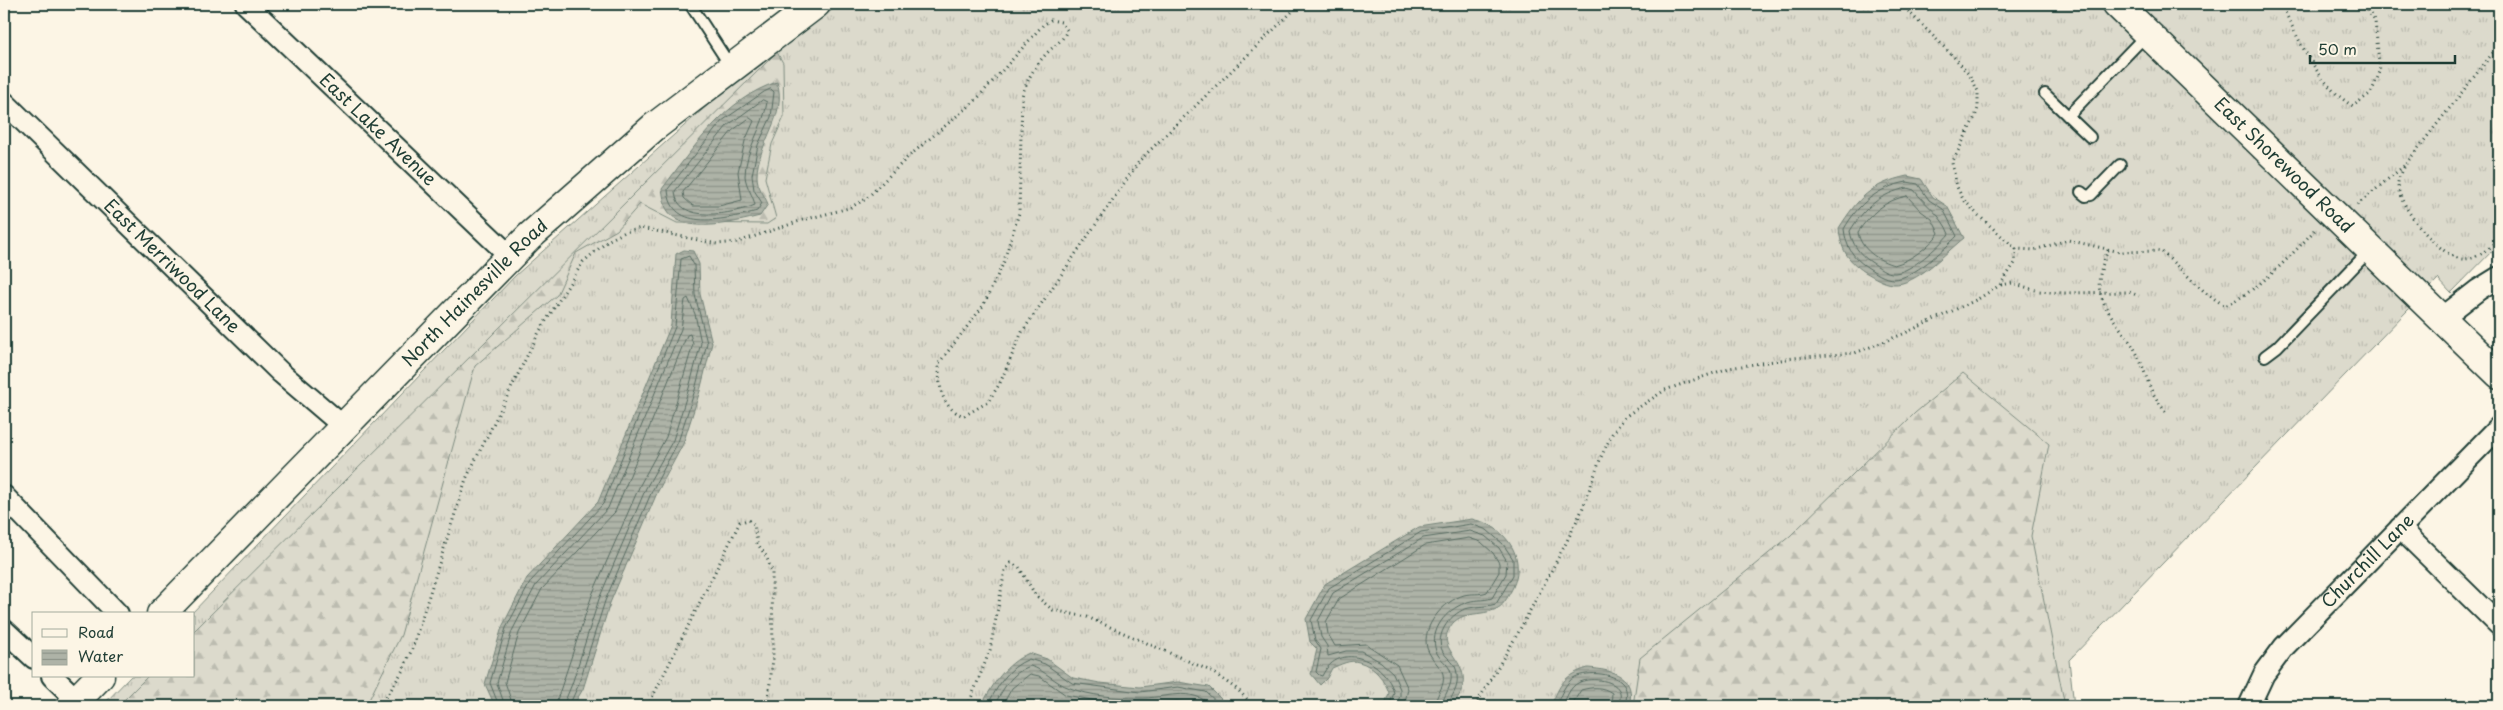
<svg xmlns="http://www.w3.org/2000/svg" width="2503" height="710" font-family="'Playpen Sans',sans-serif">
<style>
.grass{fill:url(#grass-tufts);stroke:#7e8c80}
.forest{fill:url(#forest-firs);stroke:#7e8c80}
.water{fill:url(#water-rules);stroke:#758479}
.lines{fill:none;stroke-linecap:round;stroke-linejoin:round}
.shore{stroke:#586c62;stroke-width:1}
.service-casing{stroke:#1f3d34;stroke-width:14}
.minor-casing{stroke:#1f3d34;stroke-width:24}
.secondary-casing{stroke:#1f3d34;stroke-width:31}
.path{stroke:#1f3d34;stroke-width:3;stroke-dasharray:1 4;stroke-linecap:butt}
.service{stroke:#fcf5e5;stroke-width:10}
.minor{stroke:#fcf5e5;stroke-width:20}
.secondary{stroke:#fcf5e5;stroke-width:28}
.labels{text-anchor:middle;stroke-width:4;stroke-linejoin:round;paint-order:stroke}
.street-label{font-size:18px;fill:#1f3d34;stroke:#fcf5e5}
</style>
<defs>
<pattern id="grass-tufts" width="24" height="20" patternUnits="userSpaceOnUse" patternTransform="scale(1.25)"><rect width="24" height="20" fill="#dcdacc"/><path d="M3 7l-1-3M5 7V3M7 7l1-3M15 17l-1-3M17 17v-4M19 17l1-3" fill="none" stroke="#bcbcb0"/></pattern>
<pattern id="forest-firs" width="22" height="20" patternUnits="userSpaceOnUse" patternTransform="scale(1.25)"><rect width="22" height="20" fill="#dcdacc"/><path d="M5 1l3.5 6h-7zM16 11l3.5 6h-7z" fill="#bcbcb0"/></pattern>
<pattern id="water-rules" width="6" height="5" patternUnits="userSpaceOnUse" patternTransform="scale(1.25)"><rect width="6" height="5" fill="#aeb3a7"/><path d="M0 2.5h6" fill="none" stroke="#8d9389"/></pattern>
</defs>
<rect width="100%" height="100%" fill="#fcf5e5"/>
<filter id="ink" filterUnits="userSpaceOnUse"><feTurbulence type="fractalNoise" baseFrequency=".02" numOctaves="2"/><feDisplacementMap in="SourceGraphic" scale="10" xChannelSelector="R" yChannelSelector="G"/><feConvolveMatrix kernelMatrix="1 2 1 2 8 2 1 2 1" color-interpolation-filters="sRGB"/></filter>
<g filter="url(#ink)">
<polygon class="grass" points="840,4 2499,4 2499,244 2451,293 2438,279 2069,660 2074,706 102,706 131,676 194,676 194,614 191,614 516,275 719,95"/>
<g class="forest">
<polygon points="777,52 783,63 784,117 772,144 765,178 776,218 767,224 677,223 640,204 617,230 576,253 557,295 475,366 401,635 366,706 118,706 148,676 194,676 194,631"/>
<polygon points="1963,373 2049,444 2031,536 2065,706 1633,706 1640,658 1790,536 1915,413"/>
</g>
<g class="water">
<path d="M777 82C788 115 757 143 757 176 757 187 764 194 768 204L760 216C735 222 681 237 666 208 664 202 663 194 662 189 693 148 726 98 777 82Z"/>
<path d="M1907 176 1921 179 1933 197 1947 206 1964 238C1947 251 1916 286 1893 284 1883 283 1874 277 1865 272 1846 259 1841 249 1839 228 1858 198 1871 184 1907 176Z"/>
<polygon points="684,250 693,251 699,264 700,294 712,343 700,391 683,444 657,493 610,603 583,689 573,706 495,706 485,684 502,627 527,578 598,502 671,325 676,254"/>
<path d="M1472 519C1478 521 1485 522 1490 525 1513 539 1524 562 1513 587 1510 593 1504 605 1498 608 1481 618 1458 608 1448 631 1437 655 1484 666 1452 706H1380L1385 704 1389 693C1385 680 1374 666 1359 662 1350 659 1340 665 1332 668L1327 678 1320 685 1311 674 1317 649 1310 642 1306 619 1325 584 1419 527Z"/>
<path d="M1029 653 1047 659 1073 678 1100 683 1140 687 1178 682 1209 687 1228 706H981C994 683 1004 665 1029 653Z"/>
<path d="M1588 668C1613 670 1637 676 1629 706H1551C1560 684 1564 675 1588 668Z"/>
</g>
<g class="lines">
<g class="shore">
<path d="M771 89 774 92 771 117 758 145 752 175 754 190 762 203 757 211C728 219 670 234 668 189L722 121 764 92Z"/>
<path d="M763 100 767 102C764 127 745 149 745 176 746 187 753 195 755 205 734 214 676 225 675 191L727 126Z"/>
<polygon points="750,118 754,121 745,141 738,172 742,200 719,206 693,206 684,198 683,192 732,131"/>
<path d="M1907 182 1918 184 1929 200 1943 209 1957 236C1945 249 1912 279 1894 279 1884 279 1875 272 1867 267 1852 257 1846 246 1844 229 1858 204 1878 187 1907 182Z"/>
<path d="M1907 188 1914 190C1926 206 1942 215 1949 234 1939 246 1911 272 1895 273 1886 274 1878 266 1871 262 1859 254 1852 244 1850 231 1864 208 1881 193 1907 188Z"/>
<path d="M1907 196 1921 211 1932 219 1939 233C1930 246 1910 261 1894 265 1879 261 1860 249 1858 232 1870 214 1885 200 1907 196Z"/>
<polyline points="499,706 490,683 506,628 531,581 603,504 675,327 681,259 689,256 694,265 695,295 707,343 695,390 678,442 652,491 605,601 578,686 569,706"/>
<polyline points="505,706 497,683 512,631 536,585 608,508 681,329 685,300 688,298 695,314 701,343 689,388 673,440 646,488 599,599 572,684 563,706"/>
<polyline points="513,706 505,682 519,633 542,589 615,512 687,335 690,334 693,344 666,437 640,485 592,595 555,706"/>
<path d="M987 706C998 686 1007 668 1029 659L1045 664 1072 683 1140 692 1178 687 1206 692 1221 706"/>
<path d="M994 706C1003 689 1011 673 1030 666 1045 670 1055 683 1070 688 1090 696 1117 698 1139 698 1165 699 1190 685 1212 706"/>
<polyline points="1002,706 1012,688 1030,674 1039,676 1066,695 1097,701 1139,706 1177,701 1201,706"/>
<path d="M1389 706 1394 693C1386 661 1340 639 1322 676L1319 675 1316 672 1321 649 1315 640 1311 620 1329 588 1421 532 1471 524 1487 530 1503 544 1513 559V575L1496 604C1486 607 1478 606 1469 608 1452 611 1433 635 1443 652 1448 660 1456 662 1457 674 1459 692 1450 694 1449 706"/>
<path d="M1396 706 1400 696V689L1393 673 1381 662 1361 651H1346L1328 656 1327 646 1321 637 1318 621 1333 593 1423 538 1470 531 1485 536 1499 548 1507 561 1506 574 1492 598C1483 601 1473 599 1465 603 1446 610 1429 630 1436 651 1439 660 1449 663 1451 673 1453 688 1443 694 1442 706"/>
<path d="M1404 706 1408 689 1397 665 1366 644 1335 646 1328 634 1326 622 1339 599 1425 545 1469 538 1481 542 1493 553 1499 563V572L1487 592C1479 595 1472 593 1464 595 1444 601 1421 626 1427 648 1431 660 1441 666 1443 674 1446 687 1435 694 1435 706"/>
<path d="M1556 706C1560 697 1565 682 1575 677 1588 671 1617 672 1625 687 1628 694 1626 700 1625 706"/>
<path d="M1563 706C1566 698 1570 687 1578 683 1589 677 1613 679 1619 690 1622 695 1619 701 1619 706"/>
<path d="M1571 706 1581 690C1592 687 1602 686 1612 693L1611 706"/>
</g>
<g class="service-casing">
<g id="service">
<polyline points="690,4 731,67"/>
<polyline points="2045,94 2090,137"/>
<polyline points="2068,116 2147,34"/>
<polyline points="2081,192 2086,196 2091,195 2120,165"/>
<polyline points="2265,356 2277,347 2370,250"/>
</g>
</g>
<g class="minor-casing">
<g id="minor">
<path id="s1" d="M246 4 510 256"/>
<path id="s2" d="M4 102 281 373 343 426"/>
<polyline points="2442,318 2478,290 2499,277"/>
<polyline points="4,496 118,614"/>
<polyline points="2400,528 2499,625"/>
<polyline points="4,630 34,658"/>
<polyline points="52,676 77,700"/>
<path id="s3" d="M2249 706 2264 674 2284 647 2499 427"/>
</g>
</g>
<g class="secondary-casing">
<g id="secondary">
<path id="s4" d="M2117 4 2499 374"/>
<path id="s5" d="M161 614 529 237 654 127 816 4"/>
<polyline points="71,706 100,676"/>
</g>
</g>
<g class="path">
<path d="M1901 4 1955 58 1970 76 1978 91V108L1975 117 1952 163 1957 187 1963 199 1978 215 2016 249 2034 250 2068 240 2120 252 2161 251 2206 293 2225 306C2262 288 2288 258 2316 229"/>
<path d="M2281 4C2299 39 2317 85 2353 106L2371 93 2380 72 2375 21 2363 4"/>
<path d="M2499 45 2405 165C2403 171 2398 178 2398 183 2396 205 2442 259 2463 259 2479 259 2488 249 2499 238"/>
<polyline points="2357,205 2405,165"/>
<path d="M2108 250C2103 263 2097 277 2100 291 2104 313 2125 331 2135 350 2148 374 2146 389 2166 412"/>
<polyline points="2001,285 2012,283 2039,291 2062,293 2129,292 2139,296"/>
<path d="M381 706 403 670 412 649 466 479 539 332 583 262 609 240 625 232 641 228 717 244 738 242 803 220 849 208 866 199 908 157 976 100 1043 25 1051 20 1061 22 1067 30C1063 41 1056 44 1049 51 1036 64 1027 79 1022 96L1019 213 1003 264 983 306 939 363C939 385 940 408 964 416L988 402 1000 383 1022 332 1140 160 1300 4"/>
<polyline points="648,706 740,522 749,520 754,524 757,543 766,556 772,571 773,659 767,706"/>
<polyline points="968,706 990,650 1005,570 1011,563 1019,567 1036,596 1053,610 1087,617 1211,671 1238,690 1254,706"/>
<polyline points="1475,706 1518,633 1564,547 1582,510 1601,457 1612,434 1626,416 1665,390 1729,368 1793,358 1855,353 1903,334 1978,299 2000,285 2015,263 2016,249"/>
</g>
<use href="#service" class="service"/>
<use href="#minor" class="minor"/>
<use href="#secondary" class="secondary"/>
</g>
</g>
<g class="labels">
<g class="street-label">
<text dy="6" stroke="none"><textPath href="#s1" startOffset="182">East Lake Avenue</textPath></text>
<text dy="6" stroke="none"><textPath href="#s4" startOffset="232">East Shorewood Road</textPath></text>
<text dy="6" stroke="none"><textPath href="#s2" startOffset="235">East Merriwood Lane</textPath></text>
<text dy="6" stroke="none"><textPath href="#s5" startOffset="449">North Hainesville Road</textPath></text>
<text dy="6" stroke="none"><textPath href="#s3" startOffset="189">Churchill Lane</textPath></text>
</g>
</g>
<rect width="2503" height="710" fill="none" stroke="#fcf5e5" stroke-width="20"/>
<rect x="10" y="10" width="2483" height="690" fill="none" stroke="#1f3d34" stroke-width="2" filter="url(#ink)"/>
<rect x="32" y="612" width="162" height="65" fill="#fcf5e5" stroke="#a4ab9e"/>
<rect x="42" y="629" width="25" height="8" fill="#fcf5e5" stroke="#a4ab9e"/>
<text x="78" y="638" font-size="15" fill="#1f3d34">Road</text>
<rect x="42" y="650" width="25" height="15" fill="url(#water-rules)" stroke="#a4ab9e"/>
<text x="78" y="662" font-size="15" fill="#1f3d34">Water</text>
<path d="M2310 55v8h145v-8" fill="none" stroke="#1f3d34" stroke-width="2.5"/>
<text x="2318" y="55" font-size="15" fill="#1f3d34" stroke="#fcf5e5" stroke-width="4" paint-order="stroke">50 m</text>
</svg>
